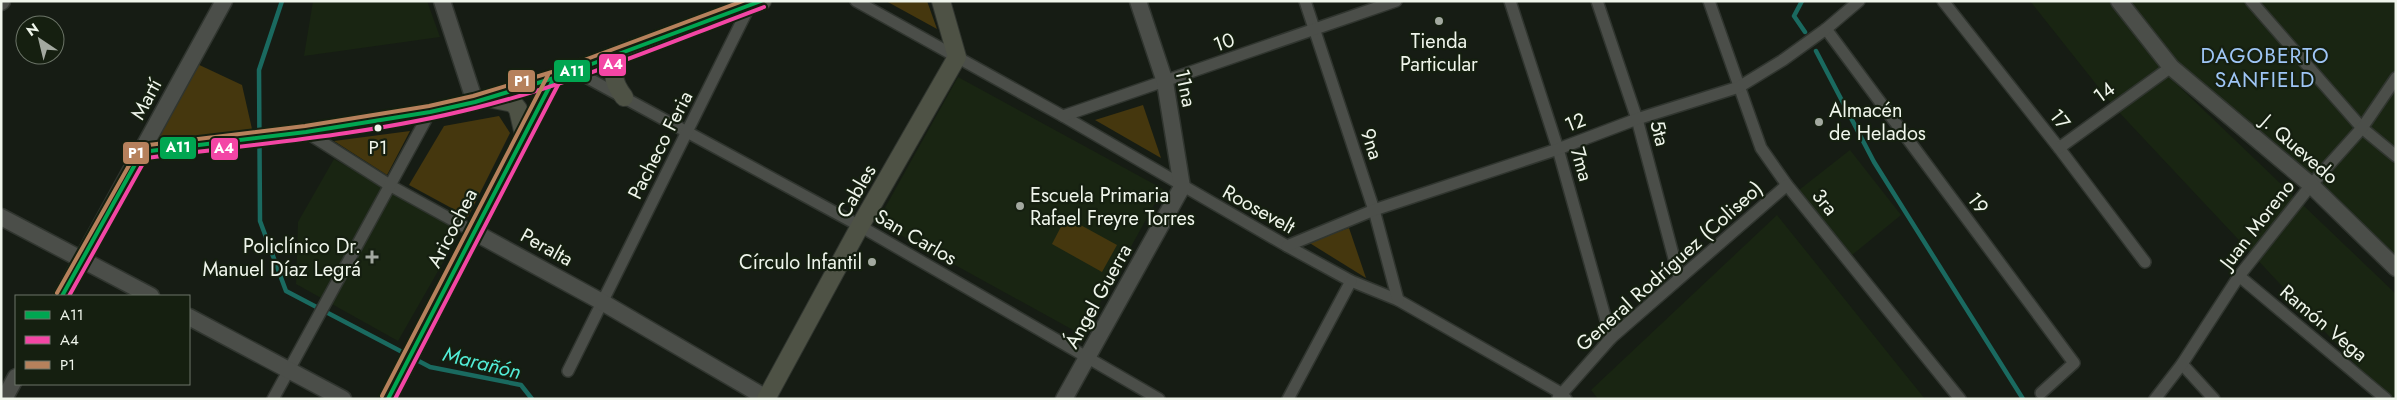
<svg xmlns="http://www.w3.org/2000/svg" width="2397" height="400" font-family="Jost,sans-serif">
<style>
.built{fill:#192512}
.green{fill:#45370e}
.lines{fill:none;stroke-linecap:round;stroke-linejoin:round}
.stream{stroke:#1a6a60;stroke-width:4.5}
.street-casing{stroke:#30352f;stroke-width:14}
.secondary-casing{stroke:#30352f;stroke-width:19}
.primary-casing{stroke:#30352f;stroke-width:20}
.street{stroke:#4b4e49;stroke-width:11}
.secondary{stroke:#4b4e49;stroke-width:16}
.primary{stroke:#4e5245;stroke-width:18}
.bus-1-casing{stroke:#151f10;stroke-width:8}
.bus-2-casing{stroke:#151f10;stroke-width:8}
.bus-3-casing{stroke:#151f10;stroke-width:8}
.bus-1{stroke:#00a651;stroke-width:4}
.bus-2{stroke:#f346a5;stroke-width:4}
.bus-3{stroke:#b6815c;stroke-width:4}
.poi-dot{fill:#a3a9a0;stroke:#151f10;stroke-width:2}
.bus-dot{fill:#eff5eb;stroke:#151f10;stroke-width:2}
.labels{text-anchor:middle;stroke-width:4.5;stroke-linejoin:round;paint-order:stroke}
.bus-label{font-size:19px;fill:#eff5eb;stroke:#151f10}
.poi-label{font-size:20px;fill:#eff5eb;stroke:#151f10;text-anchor:start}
.street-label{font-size:20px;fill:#eff5eb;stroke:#151f10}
.neighbourhood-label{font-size:21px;letter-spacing:1px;fill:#9fc6f6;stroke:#151f10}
.water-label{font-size:21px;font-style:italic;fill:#52ecd7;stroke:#151f10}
.line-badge{stroke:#151f10;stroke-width:2}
.badge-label{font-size:14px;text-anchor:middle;font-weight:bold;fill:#fff}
</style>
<rect width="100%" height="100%" fill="#161c14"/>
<g class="built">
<polygon points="313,1 427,1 440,37 304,56"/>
<polygon points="2030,1 2109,1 2164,72 2396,294 2396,399 2388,399 2115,108"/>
<polygon points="2119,1 2396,1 2396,267 2171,67"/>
<polygon points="958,77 1163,189 1082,335 877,222"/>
<polygon points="1850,150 1901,215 1852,255 1799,190"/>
<polygon points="334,159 461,231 398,341 296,284 298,222"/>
<polygon points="1777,215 1925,399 1598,399 1591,390"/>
</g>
<g class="green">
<polygon points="886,1 927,1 937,29"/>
<polygon points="193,62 242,85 252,129 155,142"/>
<polygon points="1143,105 1161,158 1095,120"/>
<polygon points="499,116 510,133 468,217 409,185 444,126"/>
<polygon points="410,131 387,175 334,141"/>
<polygon points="1066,217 1117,245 1102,272 1052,244"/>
<polygon points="1349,228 1366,278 1308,242"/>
</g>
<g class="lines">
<g class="stream">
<polyline points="282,1 259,70 260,221 286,291 406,354"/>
<polyline points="1802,1 1794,16 1805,32"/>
<polyline points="1816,51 1874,162 2023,399"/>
<polyline points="413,358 430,367 521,385 532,399"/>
</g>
<g class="street-casing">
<g id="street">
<polyline points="856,1 1063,116 1287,246 1351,281 1398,300 1561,393 1566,399"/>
<polyline points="1305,1 1374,210 1398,300"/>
<polyline points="1510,1 1558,149 1611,338"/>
<polyline points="1597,1 1637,119 1679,277"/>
<polyline points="1709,1 1761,148 1787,185 1960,399"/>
<polyline points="1943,1 2059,148 2145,262"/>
<polyline points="2251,1 2362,128 2396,156"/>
<polyline points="1826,29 2074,363 2041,393"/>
<polyline points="573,70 860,226 1159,399"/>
<polyline points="1063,116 1396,1"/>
<polyline points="306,132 391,186 474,232"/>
<polyline points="2059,148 2171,67"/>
<polyline points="1287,246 1374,210 1558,149 1637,119 1739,87 1783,60 1826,29 1859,1"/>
<polyline points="2239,276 2386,399"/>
<polyline points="2182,364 2214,399"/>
<polyline points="568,371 750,5"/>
<polyline points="1558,398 1611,338 1787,185"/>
<polyline points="273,399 430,112"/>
<polyline points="1288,399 1351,281"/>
<polyline points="2155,399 2182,364 2239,276 2311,185 2362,128 2396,78"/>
</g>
</g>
<g class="secondary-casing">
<g id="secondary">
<polyline points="442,1 475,102"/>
<polyline points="2119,1 2171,67 2311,185 2396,268"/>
<polyline points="1,2 2,1"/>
<path d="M142 152C252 139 365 129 474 102 501 96 527 86 554 78"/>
<polyline points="1,217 151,296"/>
<polyline points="474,232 602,302 768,399"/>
<polyline points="62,296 224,1"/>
<polyline points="189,317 343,399"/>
<polyline points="4,399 16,377"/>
<polyline points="1064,399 1182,187 1165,82 1138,1"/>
</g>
</g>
<g class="primary-casing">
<g id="primary">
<path d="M624 97C611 80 610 67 625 51"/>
<polyline points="488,98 513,103 518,109 524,135"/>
<polyline points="388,399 554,78 762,1"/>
<polyline points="766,399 860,226 957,57 941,1"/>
</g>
</g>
<use href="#street" class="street"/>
<use href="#secondary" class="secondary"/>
<use href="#primary" class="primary"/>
<g class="bus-1-casing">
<g id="bus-1">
<polyline points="62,296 142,152 306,132 430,112 475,102 554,78 761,1"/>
<polyline points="388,399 554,78"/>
</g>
</g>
<g class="bus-2-casing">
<g id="bus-2">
<path d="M69 296 146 158C256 144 368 135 475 108 573 84 670 42 764 7"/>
<polyline points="395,399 560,81"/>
</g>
</g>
<g class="bus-3-casing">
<g id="bus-3">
<polyline points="57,293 140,146 305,126 429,106 473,96 552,72 743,1"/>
<polyline points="382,396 548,75"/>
</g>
</g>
<use href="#bus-1" class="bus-1"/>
<use href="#bus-2" class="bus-2"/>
<use href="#bus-3" class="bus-3"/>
</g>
<g class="poi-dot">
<circle cx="1439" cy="21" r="5"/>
<circle cx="1819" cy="122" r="5"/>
<circle cx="1020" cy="206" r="5"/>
<path d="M369.5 249.5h5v5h5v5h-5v5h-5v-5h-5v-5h5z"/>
<circle cx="872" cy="262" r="5"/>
</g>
<circle class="bus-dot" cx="378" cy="128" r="4.5"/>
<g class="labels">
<g class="bus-label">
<text x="378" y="154">P1</text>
</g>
<g class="poi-label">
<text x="1439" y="48" text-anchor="middle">Tienda<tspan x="1439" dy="23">Particular</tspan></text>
<text x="1829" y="117">Almacén<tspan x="1829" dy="23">de Helados</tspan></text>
<text x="1030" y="202">Escuela Primaria<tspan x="1030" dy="23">Rafael Freyre Torres</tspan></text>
<text x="361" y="253" text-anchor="end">Policlínico Dr.<tspan x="361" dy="23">Manuel Díaz Legrá</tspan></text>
<text x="862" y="269" text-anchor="end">Círculo Infantil</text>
</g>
<g class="street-label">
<text transform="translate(1224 42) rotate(-19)" y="7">10</text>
<text transform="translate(1186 88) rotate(78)" y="7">11na</text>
<text transform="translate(2104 92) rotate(-36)" y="7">14</text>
<text transform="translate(146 99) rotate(-62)" y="7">Martí</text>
<text transform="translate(2060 119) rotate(52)" y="7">17</text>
<text transform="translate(1575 122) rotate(-21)" y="7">12</text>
<text transform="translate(1660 133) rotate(75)" y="7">5ta</text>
<text transform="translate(1372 144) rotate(72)" y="7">9na</text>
<text transform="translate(660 145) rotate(-63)" y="7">Pacheco Feria</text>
<text transform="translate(2300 149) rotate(41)" y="7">J. Quevedo</text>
<text transform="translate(1582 164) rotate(74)" y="7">7ma</text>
<text transform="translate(856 191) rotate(-60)" y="7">Cables</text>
<text transform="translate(1825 202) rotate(51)" y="7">3ra</text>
<text transform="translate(1978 203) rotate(53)" y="7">19</text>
<text transform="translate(1259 209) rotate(29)" y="7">Roosevelt</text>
<text transform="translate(2257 224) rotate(-52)" y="7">Juan Moreno</text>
<text transform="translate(452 228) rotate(-63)" y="7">Aricochea</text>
<text transform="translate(916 237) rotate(30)" y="7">San Carlos</text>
<text transform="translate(547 247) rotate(29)" y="7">Peralta</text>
<text transform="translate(1669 266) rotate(-42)" y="7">General Rodríguez (Coliseo)</text>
<text transform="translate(1098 296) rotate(-61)" y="7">Ángel Guerra</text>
<text transform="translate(2324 323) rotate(40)" y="7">Ramón Vega</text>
</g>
<g class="neighbourhood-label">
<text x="2265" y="63">DAGOBERTO<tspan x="2265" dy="24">SANFIELD</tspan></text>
</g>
<g class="water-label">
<text transform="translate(482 363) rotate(14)" y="7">Marañón</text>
</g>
</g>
<g class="line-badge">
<rect x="598" y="53" width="29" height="24" rx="5" fill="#f346a5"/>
<rect x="553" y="59" width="38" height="24" rx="5" fill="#00a651"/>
<rect x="507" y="69" width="29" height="24" rx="5" fill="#b6815c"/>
<rect x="159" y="136" width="38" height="24" rx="5" fill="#00a651"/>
<rect x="210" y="137" width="29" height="24" rx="5" fill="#f346a5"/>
<rect x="122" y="141" width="28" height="24" rx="5" fill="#b6815c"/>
</g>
<g class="badge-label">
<text x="613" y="69">A4</text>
<text x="572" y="76">A11</text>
<text x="522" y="86">P1</text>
<text x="178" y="152">A11</text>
<text x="224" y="153">A4</text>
<text x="136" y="158">P1</text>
</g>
<rect width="2397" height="400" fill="none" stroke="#eff5eb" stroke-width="5"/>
<rect x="15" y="295" width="175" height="90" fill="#151f10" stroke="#6c7568"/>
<rect x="25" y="311" width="25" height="8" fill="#00a651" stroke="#6c7568"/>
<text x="60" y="320" font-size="15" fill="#eff5eb">A11</text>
<rect x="25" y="336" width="25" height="8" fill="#f346a5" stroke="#6c7568"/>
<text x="60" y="345" font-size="15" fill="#eff5eb">A4</text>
<rect x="25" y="361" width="25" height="8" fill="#b6815c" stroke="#6c7568"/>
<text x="60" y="370" font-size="15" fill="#eff5eb">P1</text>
<g transform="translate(40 40) rotate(325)"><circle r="24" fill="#151f10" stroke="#6c7568"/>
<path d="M0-4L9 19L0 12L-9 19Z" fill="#a3a9a0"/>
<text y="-8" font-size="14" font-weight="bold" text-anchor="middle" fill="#eff5eb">N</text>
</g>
</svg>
